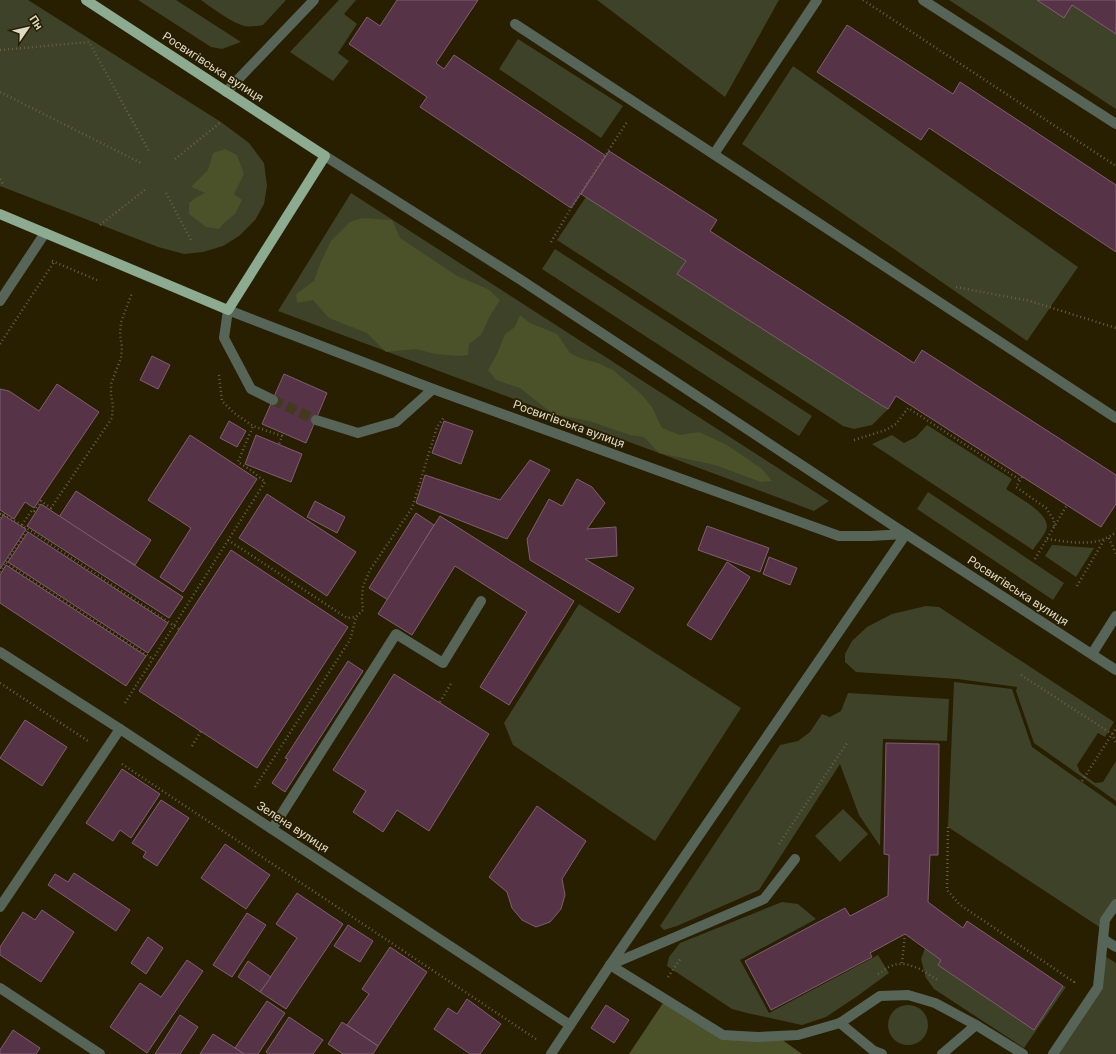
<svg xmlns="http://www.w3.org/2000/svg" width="1116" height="1054" font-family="Roboto,sans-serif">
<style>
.green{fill:#3e4228}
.forest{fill:#4b5129}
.building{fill:#573348;stroke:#7f5e70}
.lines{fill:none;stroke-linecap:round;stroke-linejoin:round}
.minor-tunnel{stroke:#433a1e;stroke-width:10;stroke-dasharray:10 5;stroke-linecap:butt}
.path{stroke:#686046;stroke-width:2.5;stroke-dasharray:1 3;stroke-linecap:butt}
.minor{stroke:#566558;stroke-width:10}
.major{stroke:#8dab90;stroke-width:10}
.labels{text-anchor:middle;stroke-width:3.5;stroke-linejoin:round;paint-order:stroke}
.street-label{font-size:12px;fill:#dfdac8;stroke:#281e00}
</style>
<rect width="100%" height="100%" fill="#281e00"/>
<g class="green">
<polygon points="0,0 28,0 221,122 249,143 264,163 267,186 264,204 255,220 239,236 223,246 203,252 184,254 158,247 0,186"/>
<polygon points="138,0 176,0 241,42 222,49 211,47"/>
<path d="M201 0H286L263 25C257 26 250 27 244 26 231 22 212 8 201 0Z"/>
<polygon points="339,0 356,0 344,14 357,24 338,53 349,61 333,81 290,52"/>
<polygon points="597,0 779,0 725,97"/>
<polygon points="949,0 1116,0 1116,109"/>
<polygon points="518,39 623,106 601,138 499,69"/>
<polygon points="793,66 1078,267 1027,341 742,144"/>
<polygon points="351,193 829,501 814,511 278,311"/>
<polygon points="586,197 686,261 677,274 888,409 872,425 854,429 843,426 557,240"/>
<polygon points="555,249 812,416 799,436 542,269"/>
<path d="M927 425 1012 479 1006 489C1017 497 1046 511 1047 526 1047 533 1037 543 1033 550L872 444 892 435 904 443 916 437Z"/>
<polygon points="928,492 1064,583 1053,600 917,509"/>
<polygon points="1052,545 1094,548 1076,577 1045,556"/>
<polygon points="579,604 741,708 655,841 513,745 504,723"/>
<polygon points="926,606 939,607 1114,722 1105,737 1098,733 1077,765 1080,772 1095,783 1103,782 1116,761 1116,801 1034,743 1016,691 1017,687 958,679 856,672 845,662 845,654 852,641 867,627 892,614"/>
<polygon points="954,682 1012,689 1032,747 1116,806 1116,910 1104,930 948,827"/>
<polygon points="848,693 949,699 947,741 883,739 880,846 859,815 840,764 759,890 677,926 664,930 660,926 780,745 798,741 810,732 822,714 830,717 841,711"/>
<polygon points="843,809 868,834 840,862 815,836"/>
<polygon points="782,902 798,904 816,919 740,960 769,1013 878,955 889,973 856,997 826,1017 802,1025 747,1013 732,1009 667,966 669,957 680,943"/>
<polygon points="925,948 941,960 938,965 1034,1029 1063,986 1066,987 1024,1048 934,989 926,978 921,959"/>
<polygon points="1103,955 1116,963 1116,1054 1053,1054 1098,987"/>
<circle cx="908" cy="1025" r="20"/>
</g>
<g class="forest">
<polygon points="225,149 237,155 244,174 234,194 242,200 235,214 224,223 219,229 206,227 189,214 189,203 197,197 205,193 191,187 208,170 213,153"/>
<polygon points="362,218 392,220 400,238 457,276 488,289 500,300 490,316 481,335 469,344 468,355 459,356 435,354 416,349 386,352 367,333 329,318 313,300 297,303 296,294 314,281 320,264 331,241 350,222"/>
<polygon points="520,315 530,323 557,334 570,353 580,358 598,363 613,370 641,394 652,407 662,428 680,435 699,432 727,445 762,469 772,481 761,482 715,465 659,453 644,437 630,435 589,421 553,414 520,388 496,380 488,370 497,354 505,334 515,327"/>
<polygon points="665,1000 723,1035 777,1036 802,1054 629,1054"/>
</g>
<g class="building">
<polygon points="397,0 478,0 436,63 444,69 454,55 606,156 571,208 420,107 427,97 349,44 367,17 380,26"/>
<polygon points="1037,0 1116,0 1116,34 1072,5 1064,18"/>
<polygon points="847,25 953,94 960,82 1116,185 1116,252 929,128 921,140 817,72"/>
<polygon points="609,151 717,220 710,231 914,363 922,350 1116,475 1116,504 1101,527 896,396 888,409 881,405 677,274 686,261 581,194"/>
<polygon points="152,356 170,365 158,389 140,380"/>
<polygon points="284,374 327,393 306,443 262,424"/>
<polygon points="57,384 99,412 34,508 25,502 14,519 0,510 0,389 9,391 39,411"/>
<polygon points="229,421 246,431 237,447 220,438"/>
<polygon points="444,421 473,431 461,464 432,453"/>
<polygon points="190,435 257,479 183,592 160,577 191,528 148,500"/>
<polygon points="256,435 302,454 291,482 245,464"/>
<polygon points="530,460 550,470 507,539 416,503 425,475 500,500"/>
<polygon points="577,479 592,487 605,503 587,529 616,527 617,556 585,559 634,588 619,613 530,560 527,539 549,499 562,506"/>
<polygon points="76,491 151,540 135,565 59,517"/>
<polygon points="267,494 356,552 327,596 239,538"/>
<polygon points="315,501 345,517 337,533 307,517"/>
<polygon points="41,504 183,597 169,618 27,526"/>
<polygon points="416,513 434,525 388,600 369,588"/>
<polygon points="3,515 26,529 0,569 0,521"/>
<polygon points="440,516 574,601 509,705 480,687 527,612 455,566 412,635 378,614"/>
<polygon points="707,526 769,548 760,572 698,550"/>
<polygon points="28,532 168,623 148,653 8,562"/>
<polygon points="231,550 348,627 257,768 139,691"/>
<polygon points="769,557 797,568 790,585 763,574"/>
<polygon points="727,562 750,577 711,640 687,625"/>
<polygon points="6,565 146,656 126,686 0,603 0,575"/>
<polygon points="348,661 363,671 285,792 272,783 288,759 285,758"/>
<polygon points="394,674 489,734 429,831 397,810 383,832 353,812 366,791 333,770"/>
<polygon points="25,720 67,747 42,786 0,758"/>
<polygon points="886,743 939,744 938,855 930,855 928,902 963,928 967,921 1063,986 1034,1030 938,965 941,960 905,934 870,953 872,957 771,1010 745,961 845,908 850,916 888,896 889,855 884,854"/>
<polygon points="122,769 160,794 131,838 120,830 113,841 86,823"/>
<polygon points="161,800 189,818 157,866 143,857 146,852 132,843"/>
<polygon points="537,806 586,841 562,879 565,895 561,909 550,922 536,927 522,920 512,908 507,892 489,877"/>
<polygon points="225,844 270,875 246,909 201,878"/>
<polygon points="74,873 130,910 116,931 48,885 55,874 68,882"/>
<polygon points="297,893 343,924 286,1009 260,992 297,938 276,924"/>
<polygon points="42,910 74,932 41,982 0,955 0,947 23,912 35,920"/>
<polygon points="247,913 266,925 232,977 213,965"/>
<polygon points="348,925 373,941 360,962 334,946"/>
<polygon points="148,937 163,948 146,974 131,963"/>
<polygon points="390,947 427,972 378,1046 347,1025 369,994 362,989"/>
<polygon points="187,960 203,971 147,1053 110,1027 140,983 161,997"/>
<polygon points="248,961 271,977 260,992 238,977"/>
<polygon points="467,999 501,1024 480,1054 470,1054 434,1029 448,1008 457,1014"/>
<polygon points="267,1001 285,1013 258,1054 244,1054 235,1048"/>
<polygon points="606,1005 629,1020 614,1043 591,1028"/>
<polygon points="180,1015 198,1027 180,1054 155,1054"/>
<polygon points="289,1017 323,1040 313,1054 269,1054 266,1052"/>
<polygon points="342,1022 378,1046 373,1054 343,1054 328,1044"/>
<polygon points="13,1030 40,1048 36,1054 0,1054 0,1050"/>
<polygon points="213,1034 235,1048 244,1054 200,1054"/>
</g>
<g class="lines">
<polyline class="minor-tunnel" points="273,400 316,420"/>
<g class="path">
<polyline points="863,0 1116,166"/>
<polyline points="0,50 89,42 150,153"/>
<polyline points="0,92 141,163"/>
<polyline points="175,159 221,122"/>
<polyline points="0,179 3,184"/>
<polyline points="166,193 192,242"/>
<polyline points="100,225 146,189"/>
<polyline points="551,242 571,208 627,122"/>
<polyline points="52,261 97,280"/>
<polyline points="956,287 1030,301 1116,328"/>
<polyline points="0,344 54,262"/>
<polyline points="219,375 222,401 234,413 253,426"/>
<polyline points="854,440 886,430 896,424 908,408 1020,480"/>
<polyline points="1022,477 1016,487 1046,508 1054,520 1054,528"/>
<polyline points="0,514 4,514 28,529 179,629"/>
<polyline points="0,518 3,514"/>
<polyline points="22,525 32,510 34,511 41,501 51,508 112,418 113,405 111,395 111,384 121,358 122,347 120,335 121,322 132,293"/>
<polyline points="1109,538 1116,554"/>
<path d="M1047 539C1070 542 1097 548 1116 532"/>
<polyline points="228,540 347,618 356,617 363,610 362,599 363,586 370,570 412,508 437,427 445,416"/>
<polyline points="1035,559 1067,505"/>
<polyline points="6,563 153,659"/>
<polyline points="0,572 28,529"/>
<polyline points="1077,586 1104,540"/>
<polyline points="1021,675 1112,734 1116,743"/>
<polyline points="0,683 88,741"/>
<polyline points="440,702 452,682"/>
<polyline points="125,703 265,482 252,471 238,462 253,426 282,436 279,444"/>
<polyline points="192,746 201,731"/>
<polyline points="122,764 536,1039"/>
<polyline points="1082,781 1116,728"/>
<polyline points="255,787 350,640 356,617"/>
<polyline points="948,827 947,890 959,904 1074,982 1073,983"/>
<polyline points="779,844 847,743"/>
<polyline points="902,963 905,934"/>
<path d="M878 974C882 972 886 968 891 966 908 959 925 972 939 981"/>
<polyline points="668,977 681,958"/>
</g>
<g class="minor">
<polyline points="923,0 1116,124"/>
<polyline points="515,24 1116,418"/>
<polyline points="226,92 314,0"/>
<polyline points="714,154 817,0"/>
<polyline points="325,156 521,280 906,534 1116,670"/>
<polyline points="0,301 45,233"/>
<polyline points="273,400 251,389 224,338 228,310 433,389 839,536 870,536 906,534"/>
<polyline points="316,420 358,433 396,422 433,389"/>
<polyline points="0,652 120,729 570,1025"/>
<polyline points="1092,654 1116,616"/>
<polyline points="272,829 396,634 443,663 481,601"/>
<polyline points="0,907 120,729"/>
<polyline points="1103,939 1116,947"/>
<polyline points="610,965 723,1035 758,1037 798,1035 840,1023 874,1051 882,1054"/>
<polyline points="610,965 764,899 795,859"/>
<polyline points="0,988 100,1054"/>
<polyline points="840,1023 880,996 908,995 935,1003 976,1025"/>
<polyline points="551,1054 610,965 906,534"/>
<polyline points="942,1054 976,1025 1023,1054"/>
<polyline points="1053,1054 1098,987 1105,920 1116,904"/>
</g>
<polyline class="major" points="0,214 228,310 325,156 86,0"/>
</g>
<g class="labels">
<g class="street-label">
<text transform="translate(213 67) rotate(33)" y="4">Росвигівська вулиця</text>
<text transform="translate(569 424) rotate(20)" y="4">Росвигівська вулиця</text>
<text transform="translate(1018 591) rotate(33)" y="4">Росвигівська вулиця</text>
<text transform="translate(293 827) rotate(33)" y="4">Зелена вулиця</text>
</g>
</g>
<g transform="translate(28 28) rotate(56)" stroke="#281e00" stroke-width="3" paint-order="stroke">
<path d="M0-3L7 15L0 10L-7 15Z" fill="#dfdac8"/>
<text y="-6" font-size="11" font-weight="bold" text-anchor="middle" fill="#dfdac8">Пн</text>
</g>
</svg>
